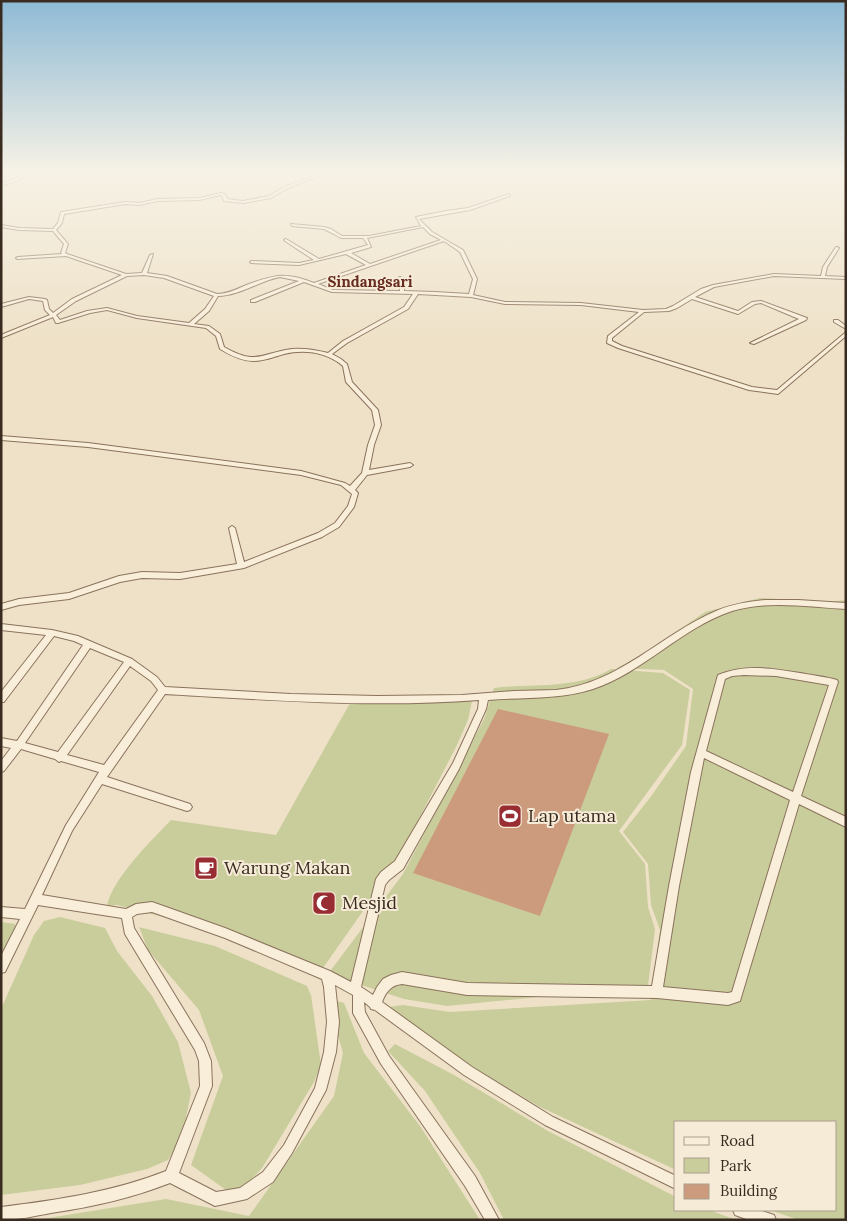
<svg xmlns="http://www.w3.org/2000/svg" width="847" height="1221" font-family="Lora,serif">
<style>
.green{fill:#c9cd9b}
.building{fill:#cc9a7d}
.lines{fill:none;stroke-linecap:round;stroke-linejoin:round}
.street-casing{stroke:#8a725c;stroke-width:2}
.street{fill:#f9eeda;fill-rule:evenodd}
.labels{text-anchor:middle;stroke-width:4;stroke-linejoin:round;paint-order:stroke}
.far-quarter-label{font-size:15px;font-weight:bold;fill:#672b20;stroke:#f6ebd7}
.near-poi-label{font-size:18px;fill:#3a2b20;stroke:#f6ebd7;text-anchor:start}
</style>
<rect width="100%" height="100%" fill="#eee1c7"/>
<g class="green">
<polygon points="760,598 828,602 846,600 846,1220 799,1220 770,1210 836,1210 836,1122 676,1122 676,1170 538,1106 387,1015 389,1007 403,1005 450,1012 651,1000 660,930 651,905 648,864 623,832 652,795 686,746 693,689 664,670 617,668 643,654 705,612"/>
<path d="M611 669 663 673 690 690 682 745 619 831 645 864 648 907 655 929 648 986 447 1006 404 999 328 974 403 874 484 719 494 688C533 683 576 690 611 669Z"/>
<path d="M472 701 468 720 456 747 394 867 318 975 195 925 117 905 107 906C112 879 151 841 171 820L276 835 350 703Z"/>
<polygon points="60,917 105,928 117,951 152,996 178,1042 191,1093 182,1137 168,1160 147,1169 80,1185 1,1195 1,1009 34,935 44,921"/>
<polygon points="1,922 15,924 17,933 1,968"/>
<polygon points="139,927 215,946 307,986 311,995 321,1065 314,1082 262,1168 241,1191 226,1190 191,1165 223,1076 199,1010 148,950"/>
<polygon points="327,998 344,1003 364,1053 420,1126 480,1220 36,1220 166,1199 249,1216 334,1096 343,1053"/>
<polygon points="395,1044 454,1075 548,1131 676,1197 676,1210 709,1210 736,1220 504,1220 480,1173 425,1091 388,1051"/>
</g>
<polygon class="building" points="498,709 609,734 540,916 413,873"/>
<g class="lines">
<g class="street-casing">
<g id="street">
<polygon points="24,172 28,172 17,181 1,186 1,184 15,179"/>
<path d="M305 172H310L319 176 286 189 271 198 243 203 224 201 222 196 221 195 199 200 157 201 140 205 125 204 64 214 62 223 56 230 68 244 65 253 67 254 126 274 142 273 150 255 153 254 147 273 167 276 217 294C227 294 235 290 244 286 273 275 284 271 314 283L366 265 346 254 299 265 251 263 250 262 252 261 299 263 314 260 285 241 284 240 286 239 319 259 368 245 363 238H341L334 234 324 229 292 226 291 224 324 227 331 229 342 236H369L421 226 416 217 446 211 468 208 509 194 510 196 470 210 419 219 432 232 463 250 477 279 473 295 505 302 581 303 643 310 666 309 673 306 701 289 713 285 774 274 821 276 823 267 836 247H837L839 248 827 267 825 276 846 277V279L774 276 714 287 695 297 738 311 752 302 761 301 807 318 806 320 754 344 750 343 799 319 761 303 755 304 738 314 692 299 677 308 669 311 644 312 612 338V341L622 346 752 387 777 390 846 332V336L778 394 749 390 618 348 607 343 608 336 639 312 581 305 505 304 471 297 418 294 408 309 347 343 332 354 341 359 347 364 352 382 378 410 381 425 374 445 369 470 410 463 413 465 410 467 367 475 355 490 358 493 354 507 339 527 322 537 244 568 180 579 142 578 120 582 69 599 19 605 1 610V604L19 599 69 593 119 576 142 572 180 573 237 564 229 528 232 526 235 528 244 562 318 533 335 523 348 506 352 494 341 485 301 475 88 447 1 440V436L88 443 301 471 345 483 350 486 362 473 368 445 375 425 372 410 346 382 343 366C327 352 304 349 284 354 273 357 264 361 253 361 241 361 230 355 220 349L216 336 206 328 137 318 107 310 90 313 58 323H56L53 317 1 338V335L50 315 45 310 43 301 29 299 1 307V304L29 297 45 299 47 300 49 309 53 313 72 299 122 275 66 256 17 259 16 258 18 257 62 254 61 253 64 244 53 231 19 230 1 227V225L19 228 53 229 58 223 61 212 125 202 140 203 157 199 199 198 221 193 225 194 227 199 243 201 269 196 284 187 314 176ZM423 227 430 234 441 240 370 264 351 253 371 247 367 238ZM444 241 460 252 473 279 469 294 435 292 404 291C404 286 405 279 400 277L398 278 400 283V291L333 290 318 284ZM144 275 164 278 214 296 205 309 189 323 137 316 107 308 87 311 60 320 56 315 76 301 127 276ZM280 277 299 281 251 300V302H255L304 282 332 292 413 294 404 307 343 341 328 353C316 350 304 348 292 349 261 353 257 366 224 347L220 334 209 326 194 324 209 311 218 296C239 296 259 281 280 277Z"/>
<polygon points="834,320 838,320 846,326 846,329 834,322"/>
<path d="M765 600H798L846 603V609C809 607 768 600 732 611 681 628 644 672 593 689 559 700 523 697 488 700L486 709 459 769 403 869 389 880 385 885 361 987 373 995 377 987 383 979 391 975 402 972 467 983 652 986 669 886 691 772 718 675C747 663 777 669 806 674 816 676 827 677 837 680L838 682 801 796 846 817V827L799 804 740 1001 728 1005 657 998 467 995 402 984C391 985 386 992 382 1002L472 1067 553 1117 676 1176V1189L545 1125 464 1075 375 1010 371 1009 370 1007 364 1002 365 1012 389 1056 475 1176 499 1220H485L465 1186 381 1064 353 1013V995L335 985 339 1022 336 1052 326 1090 292 1153 273 1182 247 1199 215 1206 170 1183C132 1198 92 1207 51 1213 35 1216 18 1220 1 1220V1207C57 1200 113 1192 166 1171L200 1086 199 1061 195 1050 125 934 122 918 38 905 5 972 1 973V956L20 919 1 917V907L25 909 66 825 99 772 61 761 59 762 55 759 21 749 4 771 1 772V761L11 748 1 746V738L17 741 83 645 74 641 54 636 4 702H1V692L46 635 1 630V624L52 630 78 636 132 659 157 677 165 687 291 694 377 696 462 695 514 691 556 690C620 683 660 635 716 611 732 604 748 602 765 600ZM90 648 124 662 58 752 25 743ZM130 666 151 681 158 690 104 765 67 755ZM744 675 776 676 829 685 793 792 706 751 725 679 732 676ZM165 694C270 700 375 708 479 700L478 709 453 763 395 861 381 872 376 879 351 982 330 971 225 928 152 902 136 904 126 909 42 895 72 831 102 784 187 811 190 810 192 807 190 804 107 777ZM704 758 790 800 732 992 728 993 663 987 679 886ZM152 912 225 938 322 979 324 987 327 1022 324 1052 315 1088 284 1145 263 1172 240 1188 216 1192 179 1173 212 1086 211 1061 204 1043 134 928 132 917 137 914Z"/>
<polygon points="733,1210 759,1210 774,1215 776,1220 749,1220 735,1215"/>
</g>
</g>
<use href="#street" class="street"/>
</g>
<linearGradient id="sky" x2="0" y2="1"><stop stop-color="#8ebad5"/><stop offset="0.5" stop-color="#f7f2e6"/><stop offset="1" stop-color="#f7f2e6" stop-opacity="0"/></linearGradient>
<rect width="847" height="343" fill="url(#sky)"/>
<defs>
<g id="stadium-square" transform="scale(1.25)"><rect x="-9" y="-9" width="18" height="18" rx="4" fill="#982d33" stroke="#f6ebd7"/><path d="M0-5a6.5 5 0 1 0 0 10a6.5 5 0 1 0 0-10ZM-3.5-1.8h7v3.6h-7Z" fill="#fff"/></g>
<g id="cafe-square" transform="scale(1.25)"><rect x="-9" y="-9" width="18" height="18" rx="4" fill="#982d33" stroke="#f6ebd7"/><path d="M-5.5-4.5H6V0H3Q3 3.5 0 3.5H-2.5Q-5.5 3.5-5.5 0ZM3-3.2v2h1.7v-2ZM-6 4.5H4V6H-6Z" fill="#fff"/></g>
<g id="mosque-square" transform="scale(1.25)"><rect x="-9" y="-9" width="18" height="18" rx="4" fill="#982d33" stroke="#f6ebd7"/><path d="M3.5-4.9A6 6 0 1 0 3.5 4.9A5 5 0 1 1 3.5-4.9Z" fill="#fff"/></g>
</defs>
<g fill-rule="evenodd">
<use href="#stadium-square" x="510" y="816"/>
<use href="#cafe-square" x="206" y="868"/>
<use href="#mosque-square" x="324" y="903"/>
</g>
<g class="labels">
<g class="far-quarter-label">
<text x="370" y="287">Sindangsari</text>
</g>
<g class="near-poi-label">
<text x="528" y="822">Lap utama</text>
<text x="224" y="874">Warung Makan</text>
<text x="342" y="909">Mesjid</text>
</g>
</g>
<rect width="847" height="1221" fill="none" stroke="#3a2b20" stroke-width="5"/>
<rect x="674" y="1121" width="162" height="90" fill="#f6ebd7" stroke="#ab9e8e"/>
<rect x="684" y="1137" width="25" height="8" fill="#f9eeda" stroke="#ab9e8e"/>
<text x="720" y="1146" font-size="15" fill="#3a2b20">Road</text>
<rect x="684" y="1158" width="25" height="15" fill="#c9cd9b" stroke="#ab9e8e"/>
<text x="720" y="1171" font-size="15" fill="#3a2b20">Park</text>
<rect x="684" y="1184" width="25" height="15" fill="#cc9a7d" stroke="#ab9e8e"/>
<text x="720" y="1196" font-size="15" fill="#3a2b20">Building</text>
</svg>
